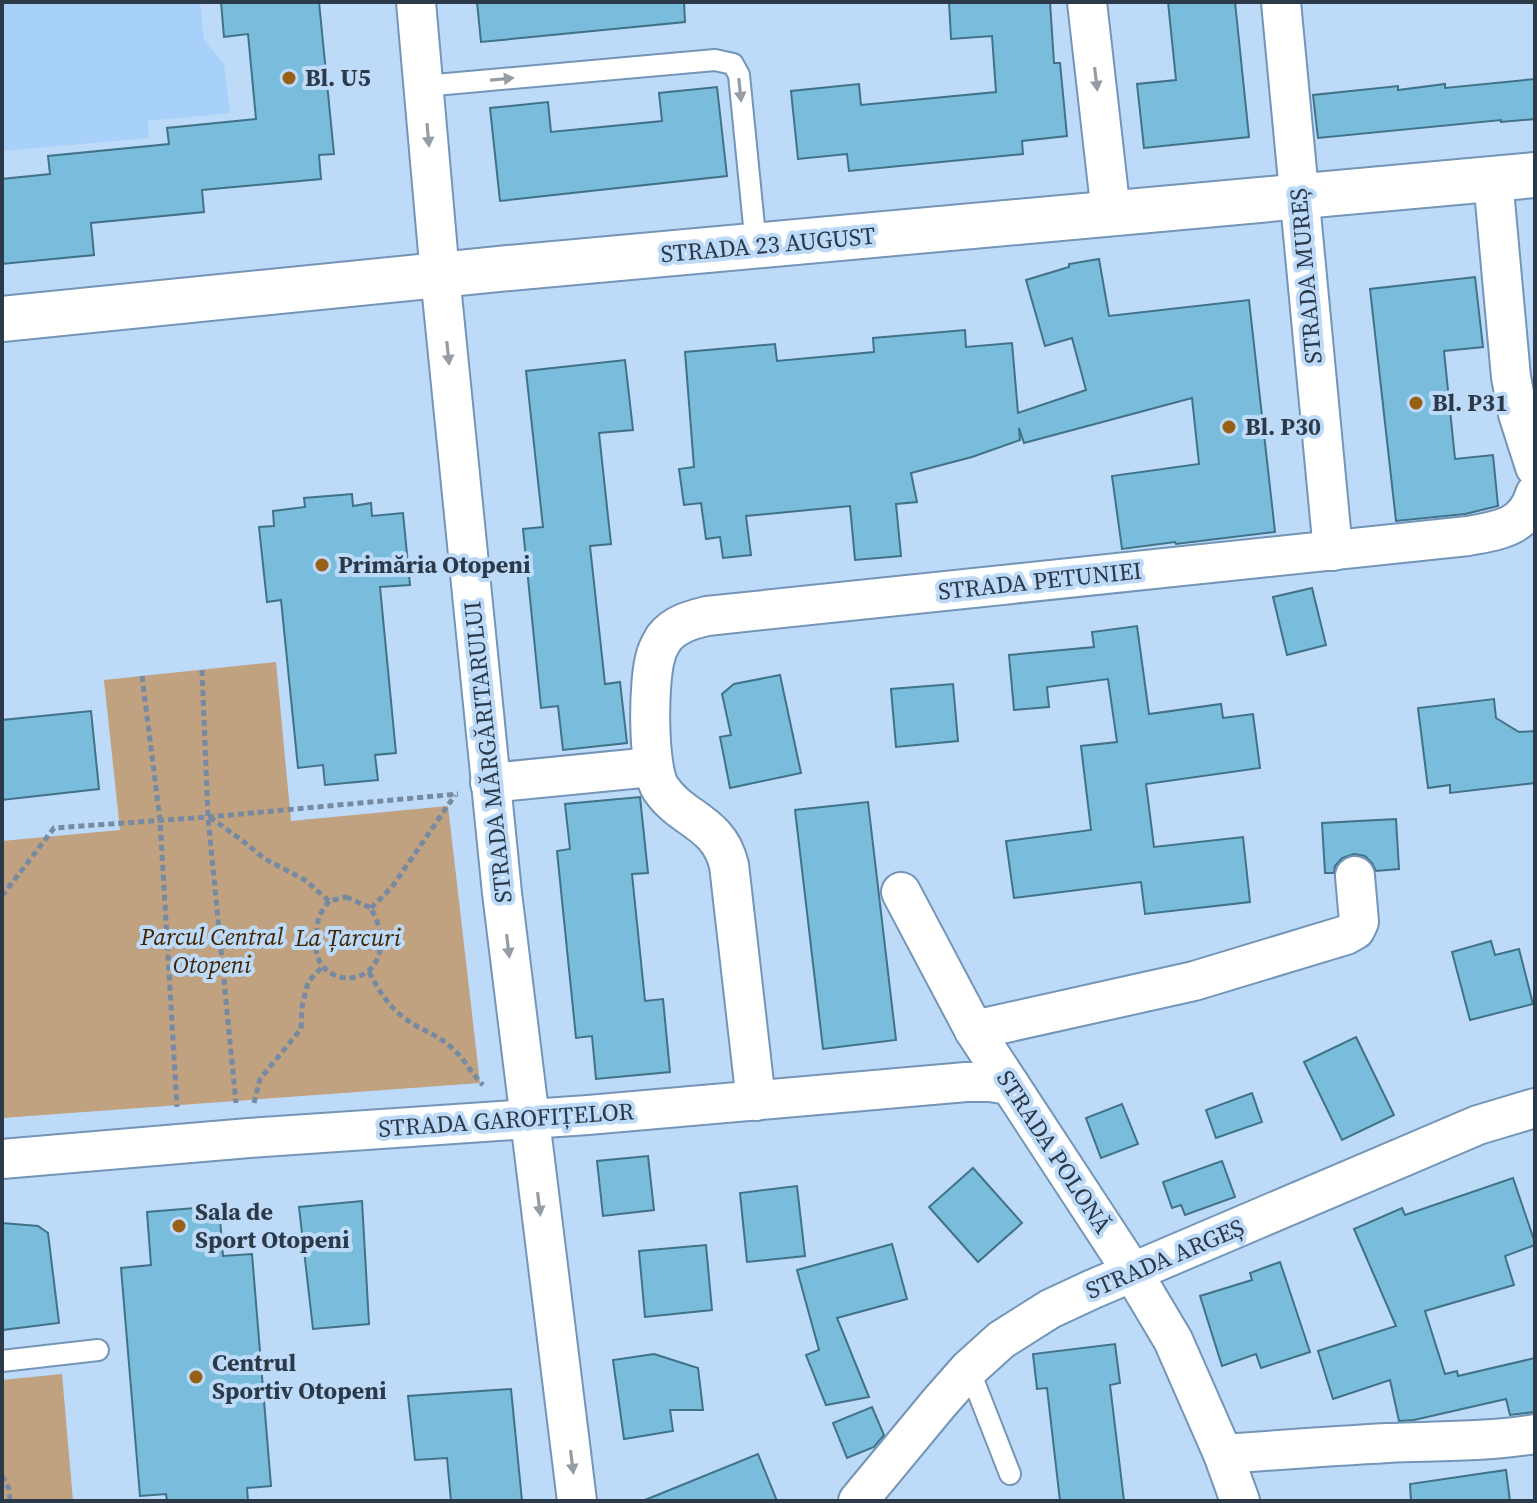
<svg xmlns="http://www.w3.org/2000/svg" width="1537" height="1503" font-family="'Source Serif 4',serif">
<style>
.built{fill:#a7d1fb}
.green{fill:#c0a180}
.building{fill:#79bcdb;stroke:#407288;stroke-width:2}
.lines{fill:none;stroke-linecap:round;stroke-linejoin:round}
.lane-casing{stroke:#7395b8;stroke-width:24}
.street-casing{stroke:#7395b8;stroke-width:42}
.secondary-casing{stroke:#7395b8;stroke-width:48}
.path{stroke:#768ba2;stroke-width:5;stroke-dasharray:6 4;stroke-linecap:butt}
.lane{stroke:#fff;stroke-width:20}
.street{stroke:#fff;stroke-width:38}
.secondary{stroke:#fff;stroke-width:44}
.oneway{fill:#959ca4}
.poi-dot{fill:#966117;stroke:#bddaf8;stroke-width:3}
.labels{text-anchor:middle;stroke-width:8;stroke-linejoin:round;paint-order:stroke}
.poi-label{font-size:24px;font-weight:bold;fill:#2b3948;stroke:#bddaf8;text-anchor:start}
.street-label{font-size:24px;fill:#2b3948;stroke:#bddaf8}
.park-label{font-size:24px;font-style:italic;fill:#412400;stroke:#bddaf8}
</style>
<rect width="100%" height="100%" fill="#bddaf8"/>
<polygon class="built" points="2,2 200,2 204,40 224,64 230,113 148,121 149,138 2,151"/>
<g class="green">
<polygon points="276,662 291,821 448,806 480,1083 2,1118 2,841 120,830 104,680"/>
<polygon points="62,1374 73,1501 2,1501 2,1380"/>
</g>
<g class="building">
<polygon points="221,2 319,2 334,154 319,155 321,179 202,190 204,212 91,223 94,255 2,264 2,179 50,174 48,156 169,144 167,128 256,119 248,34 224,37"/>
<polygon points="477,2 684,2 685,22 481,42"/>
<polygon points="949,2 1050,2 1054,63 1060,63 1067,136 1022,141 1023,154 849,171 847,154 798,159 791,91 859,84 861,105 996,92 992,36 951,39"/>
<polygon points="1168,2 1235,2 1249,137 1144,148 1137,84 1176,80"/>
<polygon points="1535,79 1535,119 1501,122 1501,120 1318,138 1313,95 1398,86 1398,90 1445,84 1445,88"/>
<polygon points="717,87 727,176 500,201 490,108 548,102 551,132 662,121 659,93"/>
<polygon points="1099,259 1109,316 1249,300 1275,532 1176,544 1175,542 1122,549 1112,476 1199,464 1192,398 1024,443 1019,428 1020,440 972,457 911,473 917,502 896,504 901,556 855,560 850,506 746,516 751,555 723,558 720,537 706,539 701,503 684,505 679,469 694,467 685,352 775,344 777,361 874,352 873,338 965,330 966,347 1012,343 1018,413 1086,390 1072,338 1045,346 1026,280 1069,267 1069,264"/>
<polygon points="1475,277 1483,347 1444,351 1455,459 1493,455 1498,506 1465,514 1396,521 1370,289"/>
<polygon points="625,360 633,430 599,433 611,544 590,546 605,684 620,682 627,743 563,750 558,706 541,708 523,529 543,527 526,371"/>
<polygon points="352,494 353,506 371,503 372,516 403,513 410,585 380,587 396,753 375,755 378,780 325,785 323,765 298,768 281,600 267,602 259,527 274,526 273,511 305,507 304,498"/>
<polygon points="1312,588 1326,645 1287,655 1273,597"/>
<polygon points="1137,626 1149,714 1221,704 1223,718 1253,714 1260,768 1146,784 1154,847 1243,837 1250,902 1145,914 1141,882 1014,898 1006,841 1091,830 1081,746 1117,742 1108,679 1047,687 1049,707 1014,710 1009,655 1094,647 1092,632"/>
<polygon points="780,675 801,773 730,788 720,737 731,735 722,694 734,684"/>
<polygon points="953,684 958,741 896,747 891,689"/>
<polygon points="1494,699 1496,718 1519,732 1535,731 1535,783 1450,793 1450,785 1428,788 1418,708"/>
<polygon points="91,711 99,789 2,800 2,720"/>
<polygon points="640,797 648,873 632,874 645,1001 663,999 670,1072 596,1079 592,1036 576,1038 557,851 570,849 565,804"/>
<polygon points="868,802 896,1040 823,1049 795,810"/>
<polygon points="1396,819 1399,869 1376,871 1372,863 1365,856 1354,854 1342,858 1335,866 1334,873 1325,873 1322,823"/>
<polygon points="1491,941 1495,955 1519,949 1533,1004 1470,1020 1452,952"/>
<polygon points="1356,1037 1394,1115 1342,1140 1304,1062"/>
<polygon points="1252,1093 1262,1122 1216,1138 1206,1110"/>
<polygon points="1122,1104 1138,1144 1101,1158 1086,1118"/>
<polygon points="648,1156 654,1210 603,1216 597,1161"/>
<polygon points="1222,1161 1235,1197 1185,1215 1181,1205 1172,1208 1163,1182"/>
<polygon points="973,1168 1022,1223 978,1262 929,1207"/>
<polygon points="1513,1178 1535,1243 1535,1245 1505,1256 1514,1285 1425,1311 1445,1374 1457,1371 1458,1376 1535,1358 1535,1412 1510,1415 1506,1399 1414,1420 1399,1421 1390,1380 1333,1399 1318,1351 1396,1326 1354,1229 1402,1208 1405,1215"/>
<polygon points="797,1186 805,1256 747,1262 740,1193"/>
<polygon points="362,1201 369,1324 313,1329 299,1207"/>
<polygon points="219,1206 223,1256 252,1254 271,1486 247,1488 248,1501 167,1501 166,1494 140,1496 121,1268 151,1265 147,1212"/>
<polygon points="2,1223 38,1226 48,1233 59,1323 2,1330"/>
<polygon points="892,1244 907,1299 837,1318 869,1397 826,1405 806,1355 819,1350 797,1270"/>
<polygon points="706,1245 712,1310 645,1317 639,1251"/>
<polygon points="1280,1262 1310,1352 1261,1368 1256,1354 1222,1366 1200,1296 1252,1280 1250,1273"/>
<polygon points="1115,1344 1120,1383 1110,1385 1124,1501 1060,1501 1047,1388 1037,1389 1033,1354"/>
<polygon points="654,1354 698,1368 703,1410 670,1410 673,1431 624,1439 613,1360"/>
<polygon points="511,1389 522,1501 451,1501 447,1458 415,1460 408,1396"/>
<polygon points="872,1407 884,1435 874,1447 847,1458 833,1423"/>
<polygon points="758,1454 777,1501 645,1501 645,1500"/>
<polygon points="1506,1470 1510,1501 1411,1501 1410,1484"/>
</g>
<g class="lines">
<g class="lane-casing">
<g id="lane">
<polyline points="424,86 715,60 733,64 739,75 756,246"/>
<polyline points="2,1361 98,1350"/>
<polyline points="969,1369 1010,1474"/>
</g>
</g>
<g class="street-casing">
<g id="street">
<polyline points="416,2 440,275 502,893 577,1501"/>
<polyline points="1087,2 1111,213"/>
<polyline points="1281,2 1333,551"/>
<polyline points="1493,179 1511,377 1518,414 1535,467"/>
<polyline points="490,783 652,767"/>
<polyline points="901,892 974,1030 1133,1273 1173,1340 1223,1454 1240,1501"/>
<polyline points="974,1030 1194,981 1346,935 1355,930 1359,922 1355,876"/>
<path d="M756 1101 729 865C718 821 683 821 661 789 647 769 648 678 656 655 657 650 661 643 664 638 675 624 691 620 707 616L1468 536C1499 530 1525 528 1535 494"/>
<polyline points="2,1159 249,1138 588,1115 966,1082 989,1082 1010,1085"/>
<path d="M1223 1454C1278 1450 1333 1446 1388 1443 1437 1441 1487 1442 1535 1434"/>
<polyline points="858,1501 939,1403 969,1369 1001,1340 1050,1309 1093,1289 1478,1125 1535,1108"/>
</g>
</g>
<g class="secondary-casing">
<polyline id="secondary" points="2,319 509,268 1535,175"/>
</g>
<g class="path">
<polyline points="202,670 208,817 236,1103"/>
<polyline points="142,676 160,820 177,1107"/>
<polyline points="210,817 244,842 265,859 305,880 329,901"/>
<polyline points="2,896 54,828 208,817 458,794"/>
<path d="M346 897 371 908C376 919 382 931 381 944 377 994 309 987 316 936 317 930 317 923 319 917 321 912 326 906 329 901Z"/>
<polyline points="371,908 392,887 455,795"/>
<path d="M369 972C381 995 391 1010 413 1024 426 1032 439 1036 451 1047 464 1058 471 1073 483 1085"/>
<polyline points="254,1103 260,1079 301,1029 302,1007 308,982 323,966"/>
<polyline points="2,1476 9,1489 10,1501"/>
</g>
<use href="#lane" class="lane"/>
<use href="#street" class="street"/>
<use href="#secondary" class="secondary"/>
</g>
<defs><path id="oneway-solid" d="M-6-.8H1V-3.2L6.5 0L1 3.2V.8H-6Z" transform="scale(2)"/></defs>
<g class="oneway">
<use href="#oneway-solid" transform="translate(502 79) rotate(-5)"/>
<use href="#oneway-solid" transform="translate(1096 79) rotate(83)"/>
<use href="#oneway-solid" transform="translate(740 90) rotate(84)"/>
<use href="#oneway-solid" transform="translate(428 135) rotate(85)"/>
<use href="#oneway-solid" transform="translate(448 353) rotate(84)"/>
<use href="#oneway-solid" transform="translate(508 946) rotate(83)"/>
<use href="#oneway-solid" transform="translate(539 1204) rotate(83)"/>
<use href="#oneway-solid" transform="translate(572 1462) rotate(83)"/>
</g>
<g class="poi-dot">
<circle cx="289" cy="78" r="8"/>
<circle cx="1416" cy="403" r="8"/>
<circle cx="1229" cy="427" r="8"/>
<circle cx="322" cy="565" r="8"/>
<circle cx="179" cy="1226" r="8"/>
<circle cx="196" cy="1377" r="8"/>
</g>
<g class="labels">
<g class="poi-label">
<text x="305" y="86">Bl. U5</text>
<text x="1432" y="411">Bl. P31</text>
<text x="1245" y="435">Bl. P30</text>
<text x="338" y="573">Primăria Otopeni</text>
<text x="195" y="1220">Sala de<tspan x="195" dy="28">Sport Otopeni</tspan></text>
<text x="212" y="1371">Centrul<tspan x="212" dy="28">Sportiv Otopeni</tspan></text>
</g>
<g class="street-label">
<text transform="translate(768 245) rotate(-5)" y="8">STRADA 23 AUGUST</text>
<text transform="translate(1306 276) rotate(-95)" y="8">STRADA MUREȘ</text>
<text transform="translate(1040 581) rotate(-6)" y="8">STRADA PETUNIEI</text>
<text transform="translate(488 752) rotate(-96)" y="8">STRADA MĂRGĂRITARULUI</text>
<text transform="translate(506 1120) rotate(-4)" y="8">STRADA GAROFIȚELOR</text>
<text transform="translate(1054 1152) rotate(57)" y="8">STRADA POLONĂ</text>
<text transform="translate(1165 1259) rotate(-23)" y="8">STRADA ARGEȘ</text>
</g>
<g class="park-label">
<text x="212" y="945">Parcul Central<tspan x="212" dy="28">Otopeni</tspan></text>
<text x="348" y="946">La Țarcuri</text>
</g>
</g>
<rect width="1537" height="1503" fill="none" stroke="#2b3948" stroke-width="8"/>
</svg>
